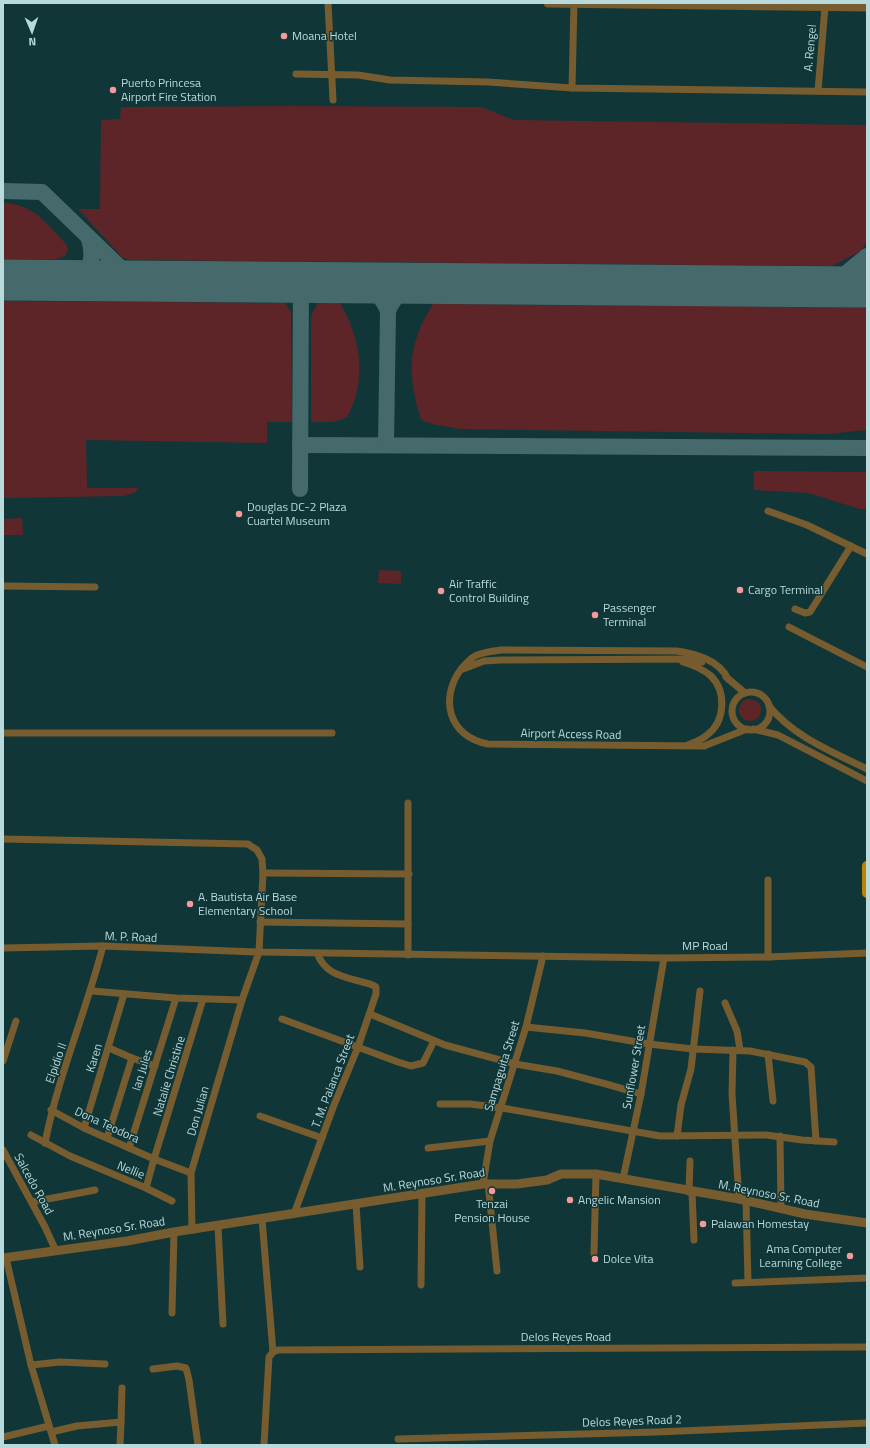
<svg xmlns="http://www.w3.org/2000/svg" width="870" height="1448" font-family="'Titillium Web',sans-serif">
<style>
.green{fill:#5e2528}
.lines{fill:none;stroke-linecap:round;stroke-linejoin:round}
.taxiway{stroke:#466a6c;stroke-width:16}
.runway{stroke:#466a6c;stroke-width:41}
.minor{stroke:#765c2e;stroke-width:7}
.tertiary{stroke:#765c2e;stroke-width:9}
.primary{stroke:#bb8504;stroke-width:10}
.poi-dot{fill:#f59b9b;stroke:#103638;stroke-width:1.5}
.labels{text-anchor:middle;stroke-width:3;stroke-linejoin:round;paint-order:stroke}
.poi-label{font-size:12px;fill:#b9dadc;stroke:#103638;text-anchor:start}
.street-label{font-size:12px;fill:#b9dadc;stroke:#103638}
</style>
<rect width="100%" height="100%" fill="#103638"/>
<g class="green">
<polygon points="291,106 481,107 514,120 867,125 867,241 861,251 832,266 129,260 122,257 78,209 100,209 101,120 120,119 121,107"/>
<path d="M3 203C34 204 46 223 66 244L68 250 65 256 56 259H3Z"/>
<polygon points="3,301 285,303 291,312 292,422 267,422 267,443 86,440 87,488 138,488 136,492 124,496 3,498"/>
<path d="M318 303H340C361 338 367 381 347 417L334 422H311V315Z"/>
<path d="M433 304 860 307 867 309V430L827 434 461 429 436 425 421 420C407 374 407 345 433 304Z"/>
<polygon points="754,471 867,472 867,509 860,509 808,493 754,490"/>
<polygon points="22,518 23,535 3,535 3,519"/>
<polygon points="379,570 401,571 401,584 378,583"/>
<circle cx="750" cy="710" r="11"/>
</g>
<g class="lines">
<g class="taxiway">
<polyline points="3,191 42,192 134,281"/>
<path d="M83 280C91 265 94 256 89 239"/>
<path d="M359 283C374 288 382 297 388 311"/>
<polyline points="823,287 839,279 867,256"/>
<polyline points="300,445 867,448"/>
<path d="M386 445 388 311C396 293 404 287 423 284"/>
<polyline points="300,489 301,282"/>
</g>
<polyline class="runway" points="3,280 867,287"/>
<g class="minor">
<polyline points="328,3 333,100"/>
<polyline points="296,74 358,75 390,80 488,82 572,88 867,92"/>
<polyline points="572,88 574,3"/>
<polyline points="818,91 825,7"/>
<polyline points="768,511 807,525 867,554"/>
<polyline points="3,586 95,587"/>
<polyline points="795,609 805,613 810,612 851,546"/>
<polyline points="789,627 867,667"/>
<path d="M683 662C693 665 703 669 711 676 727 692 725 722 707 735 702 740 694 742 688 745"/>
<polyline points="463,669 484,661 501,660 688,659 702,662"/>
<polyline points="726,677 745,693"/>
<path d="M728 679C719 660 696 654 677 651L501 650C493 651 484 652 477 655 470 658 466 664 461 669 439 699 449 737 488 744L704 746 747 729"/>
<circle cx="751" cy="711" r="19"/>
<path d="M769 706C794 737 831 751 867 769"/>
<polyline points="753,729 778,735 867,781"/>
<polyline points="3,733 332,733"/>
<polyline points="408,803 408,955"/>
<polyline points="3,839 248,844 257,850 262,859 263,873 259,952 664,958 768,957 867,953"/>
<polyline points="263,873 409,874"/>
<polyline points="768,880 768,957"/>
<polyline points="260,922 408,924"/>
<polyline points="3,948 103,946 259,952 242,1000 191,1173 192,1230"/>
<polyline points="92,991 176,998 242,1000"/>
<polyline points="725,1003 737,1031 740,1050"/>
<polyline points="370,1014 445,1045 515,1064 557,1071 606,1084 641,1094"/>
<polyline points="282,1019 398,1062 411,1066 423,1063 434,1041"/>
<polyline points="526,1027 585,1033 649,1044 693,1049 750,1051 805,1062 811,1067 816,1141"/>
<polyline points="733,1050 732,1094 739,1199"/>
<polyline points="768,1054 773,1101"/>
<polyline points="132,1058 155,1066"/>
<polyline points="3,1061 16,1021"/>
<polyline points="440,1104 470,1104 502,1108 660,1136 766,1135 802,1140 834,1142"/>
<polyline points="51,1110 84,1128 154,1159 203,999"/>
<polyline points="260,1116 322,1138"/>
<polyline points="84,1128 124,994"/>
<polyline points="31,1135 70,1156 146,1188 154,1159 191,1173"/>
<polyline points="677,1136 681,1105 691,1069 700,991"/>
<polyline points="780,1136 781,1209"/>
<polyline points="107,1138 132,1058 109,1048"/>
<path d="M45 1143C58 1076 86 1012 103 946"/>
<polyline points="129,1148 176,998"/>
<polyline points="428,1148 490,1141"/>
<polyline points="3,1150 45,1227 56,1251"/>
<polyline points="623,1179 641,1094 664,958"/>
<polyline points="488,1183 497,1271"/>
<polyline points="483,1184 490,1141 526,1027 543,956"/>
<polyline points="146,1188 172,1201"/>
<polyline points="689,1192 690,1161"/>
<polyline points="692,1192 694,1240"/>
<polyline points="746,1201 748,1282"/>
<polyline points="32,1202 95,1190"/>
<polyline points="356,1204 360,1267"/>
<path d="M294 1214 334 1105 358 1047 376 994V987C372 984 367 983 362 982 341 976 325 974 317 953"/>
<polyline points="262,1219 273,1352"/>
<polyline points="218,1226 223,1324"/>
<polyline points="594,1253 596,1174"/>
<polyline points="6,1258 31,1365 55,1445"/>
<polyline points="735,1283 867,1278"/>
<polyline points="421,1285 422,1194"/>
<polyline points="172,1313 174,1232"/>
<polyline points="31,1365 60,1362 105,1364"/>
<polyline points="153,1369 177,1366 186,1368 189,1380 198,1445"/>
<polyline points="121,1422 122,1388"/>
<polyline points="51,1432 77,1426 121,1422 120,1445"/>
<polyline points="3,1437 49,1426"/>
<polyline points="398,1439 657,1432 867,1423"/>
<polyline points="264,1445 269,1357 273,1352 278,1350 867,1347"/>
</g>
<g class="tertiary">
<polyline points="548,3 867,7"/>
<polyline points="3,1258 127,1241 174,1232 483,1184 517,1184 547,1180 561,1174 596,1174 739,1199 805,1214 867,1223"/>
</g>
<polyline class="primary" points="867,866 867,893"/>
</g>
<g class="poi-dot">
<circle cx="284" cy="36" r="4"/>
<circle cx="113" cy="90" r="4"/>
<circle cx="239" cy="514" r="4"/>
<circle cx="740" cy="590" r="4"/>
<circle cx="441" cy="591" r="4"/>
<circle cx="595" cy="615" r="4"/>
<circle cx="190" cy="904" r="4"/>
<circle cx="492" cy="1191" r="4"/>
<circle cx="570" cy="1200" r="4"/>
<circle cx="703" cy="1224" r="4"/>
<circle cx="850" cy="1256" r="4"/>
<circle cx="595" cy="1259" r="4"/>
</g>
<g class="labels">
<g class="poi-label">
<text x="292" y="40">Moana Hotel</text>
<text x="121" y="87">Puerto Princesa<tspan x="121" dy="14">Airport Fire Station</tspan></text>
<text x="247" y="511">Douglas DC-2 Plaza<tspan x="247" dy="14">Cuartel Museum</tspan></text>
<text x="449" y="588">Air Traffic<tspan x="449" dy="14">Control Building</tspan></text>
<text x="748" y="594">Cargo Terminal</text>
<text x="603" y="612">Passenger<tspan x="603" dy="14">Terminal</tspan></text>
<text x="198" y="901">A. Bautista Air Base<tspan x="198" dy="14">Elementary School</tspan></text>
<text x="578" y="1204">Angelic Mansion</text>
<text x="492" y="1208" text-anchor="middle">Tenzai<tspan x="492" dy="14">Pension House</tspan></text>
<text x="711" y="1228">Palawan Homestay</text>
<text x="842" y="1253" text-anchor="end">Ama Computer<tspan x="842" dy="14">Learning College</tspan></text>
<text x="603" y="1263">Dolce Vita</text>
</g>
<g class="street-label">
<text transform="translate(810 48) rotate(-85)" y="4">A. Rengel</text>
<text transform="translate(571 734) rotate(1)" y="4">Airport Access Road</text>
<text transform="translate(131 937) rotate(2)" y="4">M. P. Road</text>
<text x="705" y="950">MP Road</text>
<text transform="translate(94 1058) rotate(-73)" y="4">Karen</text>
<text transform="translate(56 1063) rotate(-71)" y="4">Elpidio II</text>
<text transform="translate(502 1066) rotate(-73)" y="4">Sampaguita Street</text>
<text transform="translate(634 1067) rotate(-80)" y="4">Sunflower Street</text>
<text transform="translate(142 1070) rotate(-73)" y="4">Ian Jules</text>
<text transform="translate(169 1076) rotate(-73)" y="4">Natalie Christine</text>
<text transform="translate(333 1081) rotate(-69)" y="4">T. M. Palanca Street</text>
<text transform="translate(198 1111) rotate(-74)" y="4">Don Julian</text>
<text transform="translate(107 1125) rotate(25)" y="4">Dona Teodora</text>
<text transform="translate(131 1170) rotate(22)" y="4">Nellie</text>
<text transform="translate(434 1180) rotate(-9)" y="4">M. Reynoso Sr. Road</text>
<text transform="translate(34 1184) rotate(61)" y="4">Salcedo Road</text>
<text transform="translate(769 1194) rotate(11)" y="4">M. Reynoso Sr. Road</text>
<text transform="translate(114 1229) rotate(-9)" y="4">M. Reynoso Sr. Road</text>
<text x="566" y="1341">Delos Reyes Road</text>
<text transform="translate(632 1421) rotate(-2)" y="4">Delos Reyes Road 2</text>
</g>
</g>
<rect width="870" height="1448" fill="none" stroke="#b9dadc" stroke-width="8"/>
<g transform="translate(32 32) rotate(178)" stroke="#103638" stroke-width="3" paint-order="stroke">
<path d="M0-3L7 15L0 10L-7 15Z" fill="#b9dadc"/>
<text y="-6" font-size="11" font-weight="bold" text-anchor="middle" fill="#b9dadc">N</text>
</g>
</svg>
